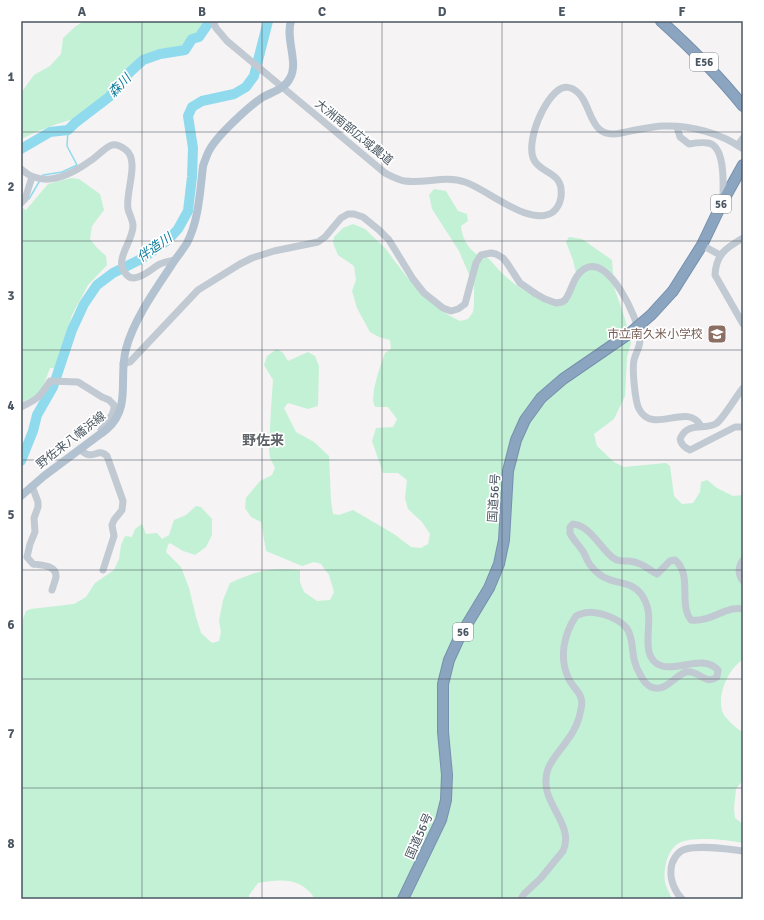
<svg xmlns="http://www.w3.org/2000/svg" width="764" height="920" font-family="Signika,'Noto Sans JP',sans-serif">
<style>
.green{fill:#c3f1d5}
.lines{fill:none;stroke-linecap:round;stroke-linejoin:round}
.stream{stroke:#90daee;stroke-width:1.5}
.river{stroke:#90daee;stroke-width:10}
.highway-casing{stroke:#7690ad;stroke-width:12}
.minor{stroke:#c1cad2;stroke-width:7}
.major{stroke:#b3c2d1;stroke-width:8}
.highway{stroke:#8ba5c1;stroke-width:10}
.highway-bridge-casing{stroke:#7690ad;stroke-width:12;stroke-linecap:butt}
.highway-bridge{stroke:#8ba5c1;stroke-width:10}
.grid{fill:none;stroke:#4a5661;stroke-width:1;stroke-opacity:0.55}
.labels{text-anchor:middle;stroke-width:3.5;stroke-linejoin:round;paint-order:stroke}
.shield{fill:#fff;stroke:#808990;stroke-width:1}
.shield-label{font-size:11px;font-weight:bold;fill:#4a5661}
.street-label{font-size:12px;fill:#4a5661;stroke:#fff}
.education-label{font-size:12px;fill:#785e54;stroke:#fff;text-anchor:end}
.water-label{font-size:13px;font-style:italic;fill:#0c7c9b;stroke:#fff}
.quarter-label{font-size:14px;font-weight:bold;fill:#5f6368;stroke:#fff}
.neatline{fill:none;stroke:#4a5661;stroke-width:1.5}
.grid-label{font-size:13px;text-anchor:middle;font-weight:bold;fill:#4a5661}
</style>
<rect width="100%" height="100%" fill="#f5f3f3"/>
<g class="green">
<polygon points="84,21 206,21 201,30 192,35 179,48 146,55 133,65 117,91 103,105 90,114 57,124 36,132 21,139 21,93 34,75 50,66 61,54 63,38 76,26"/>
<polygon points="71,178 79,179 100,194 104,210 92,226 90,239 97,248 106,256 107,265 88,285 72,315 62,351 55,368 50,368 42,389 37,395 23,402 21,401 21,207 26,210 48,184"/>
<path d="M434 189 446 191 458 211 467 214 468 221 461 226C462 238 468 249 478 255 482 257 486 256 489 259 493 263 496 267 500 271 521 292 538 301 569 301L577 277 573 260 566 242 569 237 582 239 612 260 614 287 625 319 631 343 627 357 625 396 614 419 594 434 597 446 614 462 624 467 666 463 670 466 674 496 682 504 693 503 700 492 701 482 707 480 717 488 733 496 743 495V660C728 668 716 697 723 713 725 718 738 730 743 732V780L736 789 734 809 735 818 743 824V843C728 840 693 836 679 843 667 850 663 869 665 882 666 887 670 894 672 899H315C301 877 281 879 258 883L249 895V899H21V625L23 624V619L26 611 31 609 74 604 86 597 95 583 114 570 119 559 121 545 125 536 132 537 135 529 142 524 146 534 157 533 162 539 169 535 174 520 186 515 196 506 201 507 212 519V535L206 547 195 555 183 551 170 543 168 545 166 552 181 567 189 588 196 617 201 633 212 643 219 641 221 632 219 621 223 600 230 583C257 571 270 567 300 570V582L304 592 317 601 330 600 334 592 329 575 321 564 314 562 302 566 266 551 261 522 251 517 245 508 246 498 260 481 272 475 275 468 270 458 269 450 271 408 273 380 264 365 267 356 277 349 283 353 288 361 308 352 315 356 319 366 318 406 308 409 288 403 284 408 296 432 314 442 329 456 331 501 333 514 339 515 353 510 394 534 411 547 421 548 428 544 430 534 422 522 408 509 405 498 407 480 398 473H383L372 441 376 428 393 427 397 419 388 407H375L373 401 374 389 378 373 385 353 391 349 390 340 379 337 370 332 357 308 352 291 356 280 354 266 338 255 333 243 334 237 343 228 353 224 365 229 385 248 406 276 428 300 450 316 460 321 468 319 473 312 474 305V286L459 251 432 209 429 195Z"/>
</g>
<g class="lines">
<g class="stream">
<polyline points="42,177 43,175 62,172 77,165 67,146 68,130"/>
<polyline points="29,199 39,182"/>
</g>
<g class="river">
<polyline points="21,149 50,132 68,130 75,123 109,97 130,72 143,60 160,54 185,50 192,39 199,37 208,24 213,21"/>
<polyline points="21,461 33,431 37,415 53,387 72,330 84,304 97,285 113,273 143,258 168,240 178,229 188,211 192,177 193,148 188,116 192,107 202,101 234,94 246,87 254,76 268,21"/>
</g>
<g class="highway-casing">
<g id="highway">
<path d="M661 21C691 48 718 75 743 106"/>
<polyline points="673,291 702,245 723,201 743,165"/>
<polyline points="403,899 441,820 446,800 447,775 443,732 443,684 449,660 460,636 489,588 499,564 504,540 508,471 516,440 525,420 541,398 563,379 630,333"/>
</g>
</g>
<g class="minor">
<path d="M213 21 216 28 227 41 385 173C391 176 398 180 405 181 425 184 445 175 465 182 487 189 530 228 553 212 558 208 560 203 561 197 564 171 542 175 534 160 525 143 544 96 562 88 565 87 570 87 573 89 594 100 586 141 621 133 635 130 649 127 663 126 690 125 721 133 743 149"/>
<path d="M677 127 680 137 689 144C695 143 702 142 708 143 726 146 723 186 723 200"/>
<polyline points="738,145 743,138"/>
<path d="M21 169C25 172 29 176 34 177 53 184 75 172 90 161 98 156 104 148 112 145 117 144 122 147 126 150 140 161 125 193 128 209 129 214 133 220 133 226 133 242 113 260 126 274 128 277 131 278 134 278 144 277 150 270 158 265 163 262 169 261 175 260"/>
<polyline points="21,203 25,199 32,177"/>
<path d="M743 238C726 248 716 254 715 275L743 324"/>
<polyline points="702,245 720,255"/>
<path d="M123 364 130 362 198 290 240 264 252 258 274 251 318 242 325 237 341 218 348 214H354L363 217 379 230 389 240 413 279 424 293 443 308 451 311 458 309 465 304 476 263 481 255 491 253 496 254 503 258 507 263 520 283 536 294 545 299 556 303 562 302 565 300C572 291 573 276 584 269 609 253 638 319 640 337 641 346 636 352 634 360 632 369 635 401 639 409 653 436 687 401 701 426"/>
<path d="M743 388C735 398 725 416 717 423 706 431 689 421 681 437 680 439 680 439 681 442 683 447 686 448 690 450L735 427H743"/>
<path d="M21 407C38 399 40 397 50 381L78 382 102 397 109 400 114 405C115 416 106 421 101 430L103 433"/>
<path d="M80 449C93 463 97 446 107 456L123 501 122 510 114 520 112 525 114 536 103 570"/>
<path d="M32 486 38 502V507L34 518 35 532 30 544 27 557 33 564C40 565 57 565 56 577 55 582 53 586 52 590"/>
<path d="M743 560C738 567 738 574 743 581"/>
<path d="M521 899 524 894 541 878 563 851C573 830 552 811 547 791 542 768 554 759 566 742 574 732 579 722 581 709 585 693 573 690 568 677 559 657 564 634 576 616 585 611 593 612 602 614 646 627 623 648 641 676 643 680 647 685 651 687 666 693 675 675 686 672 700 670 705 686 717 677L718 670C703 654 679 671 662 666 639 659 652 627 648 610 647 605 644 598 641 594 632 582 619 584 608 579 602 577 595 571 591 566 588 563 586 557 584 553 580 546 573 540 570 533 570 532 570 527 570 527L573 524C589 525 600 547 612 557 618 562 623 561 629 561 643 563 646 568 657 574L670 561 675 560C693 575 678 604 691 620 710 623 727 605 743 609"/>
<path d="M682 899C675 892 670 880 671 870 671 862 677 851 686 849 702 845 727 849 743 851"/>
</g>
<path class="major" d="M21 496 44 476 107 429C132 407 118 378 126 349 133 321 155 290 171 266 176 258 182 251 187 243 199 220 200 191 203 166 205 160 207 154 210 149 218 135 249 106 263 97 272 92 285 89 290 78 299 62 285 39 291 21"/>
<use href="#highway" class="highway"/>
<g class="highway-bridge-casing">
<polyline id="highway-bridge" points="630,333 651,315 673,291"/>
</g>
<use href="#highway-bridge" class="highway-bridge"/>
</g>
<path class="grid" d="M142 21V899M262 21V899M382 21V899M502 21V899M622 21V899M21 132H743M21 241H743M21 350H743M21 460H743M21 570H743M21 679H743M21 788H743"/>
<defs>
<g id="school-square" transform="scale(1)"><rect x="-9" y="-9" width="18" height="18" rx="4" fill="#8d6e63" stroke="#fff"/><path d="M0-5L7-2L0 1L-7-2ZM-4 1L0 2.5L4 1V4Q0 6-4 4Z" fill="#fff"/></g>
</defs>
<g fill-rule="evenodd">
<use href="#school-square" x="717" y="334"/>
</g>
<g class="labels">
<g class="shield">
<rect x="690" y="53" width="28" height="18" rx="3"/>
<rect x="711" y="195" width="20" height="18" rx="3"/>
<rect x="453" y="623" width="20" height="18" rx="3"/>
</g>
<g class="shield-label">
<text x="704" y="66">E56</text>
<text x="721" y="208">56</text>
<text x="463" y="636">56</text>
</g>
<g class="street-label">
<text transform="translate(354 132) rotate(39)" y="4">大洲南部広域農道</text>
<text transform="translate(71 440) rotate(-38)" y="4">野佐来八幡浜線</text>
<text transform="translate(494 498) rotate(-86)" y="4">国道56号</text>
<text transform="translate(419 836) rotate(-66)" y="4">国道56号</text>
</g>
<g class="education-label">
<text x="703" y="338">市立南久米小学校</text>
</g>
<g class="water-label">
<text transform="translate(119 85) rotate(-47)" y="5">森川</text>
<text transform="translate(154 247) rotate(-35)" y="5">伴造川</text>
</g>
<g class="quarter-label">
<text x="263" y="445">野佐来</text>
</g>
</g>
<rect width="764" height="920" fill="none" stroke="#ffffff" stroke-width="44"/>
<rect x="22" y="22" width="720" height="876" class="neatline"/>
<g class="grid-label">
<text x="82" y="16">A</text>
<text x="202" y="16">B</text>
<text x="322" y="16">C</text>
<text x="442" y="16">D</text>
<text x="562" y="16">E</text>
<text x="682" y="16">F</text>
<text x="11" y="81">1</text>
<text x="11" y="191">2</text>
<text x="11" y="300">3</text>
<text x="11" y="410">4</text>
<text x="11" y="519">5</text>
<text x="11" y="629">6</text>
<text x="11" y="738">7</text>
<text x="11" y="848">8</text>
</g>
</svg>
